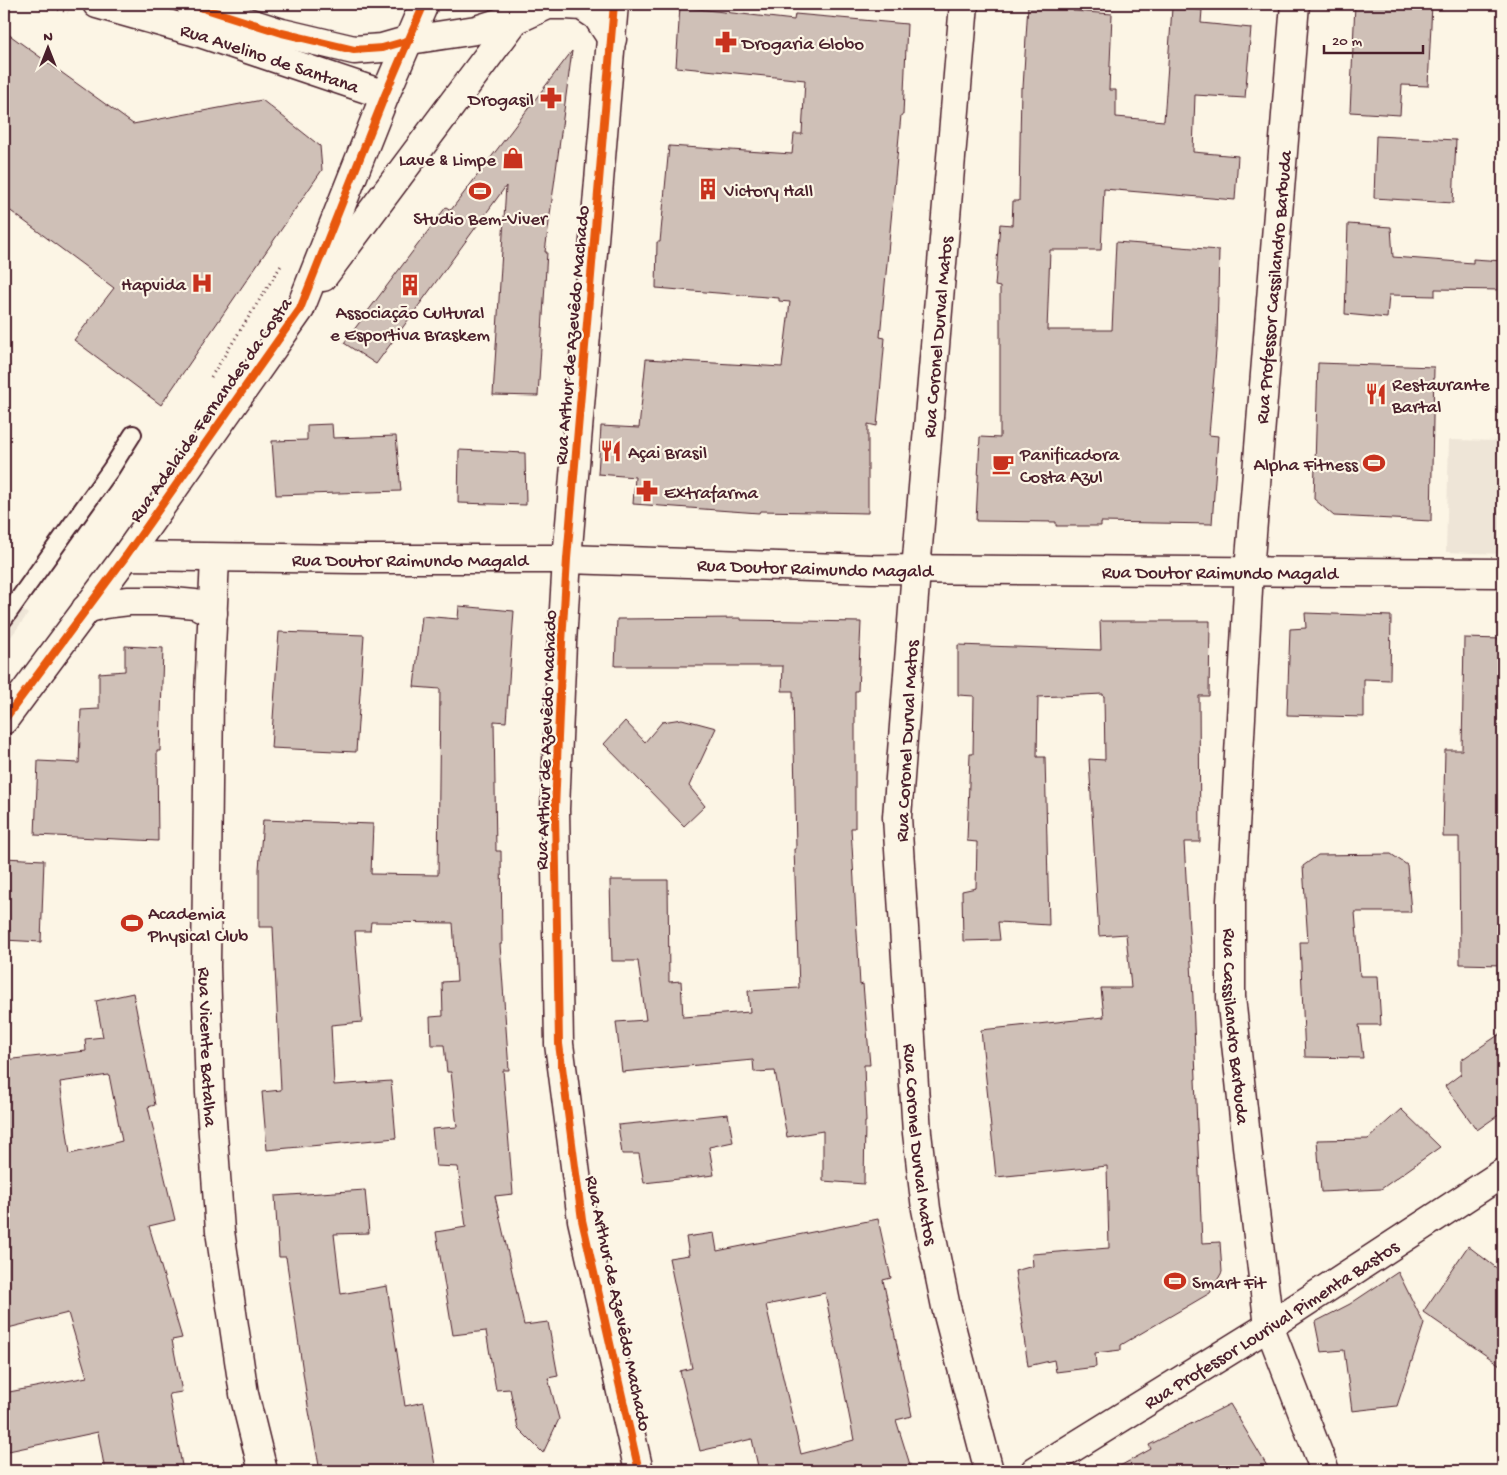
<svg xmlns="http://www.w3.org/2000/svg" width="1507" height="1475" font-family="'Gochi Hand',sans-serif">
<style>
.built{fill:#eee5d7}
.building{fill:#cfc0b7;stroke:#4a1f2b;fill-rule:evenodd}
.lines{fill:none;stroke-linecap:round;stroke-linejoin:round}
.lane-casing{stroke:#4a1f2b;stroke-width:20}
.street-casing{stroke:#4a1f2b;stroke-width:31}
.secondary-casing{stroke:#4a1f2b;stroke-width:31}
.path{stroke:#4a1f2b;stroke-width:3;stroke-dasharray:1 4;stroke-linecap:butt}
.lane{stroke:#fcf5e5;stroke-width:16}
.street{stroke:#fcf5e5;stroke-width:28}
.secondary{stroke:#fcf5e5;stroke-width:28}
.cycleway-casing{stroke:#fcf5e5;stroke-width:11}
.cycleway{stroke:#e8590c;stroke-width:8}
.labels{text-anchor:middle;stroke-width:4.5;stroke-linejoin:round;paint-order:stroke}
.poi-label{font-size:19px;fill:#4a1f2b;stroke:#fcf5e5;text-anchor:start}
.street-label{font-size:19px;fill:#4a1f2b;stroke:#fcf5e5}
</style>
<rect width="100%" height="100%" fill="#fcf5e5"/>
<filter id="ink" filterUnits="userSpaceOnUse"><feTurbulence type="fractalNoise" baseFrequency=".02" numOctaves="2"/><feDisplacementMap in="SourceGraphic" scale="10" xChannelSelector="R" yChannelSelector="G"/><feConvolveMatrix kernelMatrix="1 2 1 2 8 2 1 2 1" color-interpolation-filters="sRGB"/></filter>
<g filter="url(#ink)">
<g class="built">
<polygon points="1449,440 1503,441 1503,554 1446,552"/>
<polygon points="4,596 28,614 4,646"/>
</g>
<g class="building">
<polygon points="1028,4 1073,4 1073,11 1112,14 1109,90 1116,90 1116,117 1164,121 1172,8 1202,10 1201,23 1251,28 1245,98 1195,95 1193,152 1238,156 1235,200 1104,189 1101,250 1050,250 1047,330 1112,330 1116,242 1219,250 1217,339 1209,435 1218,436 1212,524 1101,522 1101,526 1056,526 1056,522 976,521 980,437 1000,438 1000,287 995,286 1000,224 1012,225 1013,201 1019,201 1021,87 1023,88"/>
<polygon points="1355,4 1432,4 1428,86 1402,85 1400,115 1350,112"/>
<polygon points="680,7 794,20 795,14 907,24 903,115 901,115 880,337 885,338 877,426 868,424 868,513 760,511 759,513 633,504 635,477 598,474 601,426 639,428 646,359 782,367 790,302 779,301 779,298 656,288 657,242 660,242 669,146 792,154 794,134 802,134 805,80 676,67"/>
<polygon points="4,31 133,124 262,100 320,146 322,170 161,405 74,340 114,288 4,206"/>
<polygon points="572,51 545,252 547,252 538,396 493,395 506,186 376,364 344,343 446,207 451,210"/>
<polygon points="1376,136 1456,140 1453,203 1374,198"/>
<polygon points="1348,224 1391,227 1393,257 1473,263 1473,259 1503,261 1503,290 1435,289 1435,296 1389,295 1387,318 1345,314"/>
<polygon points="1318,363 1434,367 1431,521 1334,516 1314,499"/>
<polygon points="332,424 333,438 396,436 401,491 276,495 272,441 307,440 307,425"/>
<polygon points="459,450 525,453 526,505 458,503"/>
<polygon points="459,606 514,611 506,722 494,721 496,851 501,851 502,944 500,944 509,1070 503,1070 513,1194 495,1196 524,1325 548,1322 558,1376 548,1378 559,1419 543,1453 518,1428 510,1389 496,1390 486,1331 453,1335 436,1232 466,1227 458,1167 436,1166 432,1129 457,1127 451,1072 447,1072 444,1045 431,1045 430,1017 443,1016 442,982 457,981 453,923 371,922 370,931 355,931 362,1022 331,1025 334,1085 391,1081 396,1138 267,1150 262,1092 281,1090 273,927 259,927 259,869 263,820 373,824 371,874 438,875 440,689 414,687 422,616 458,619"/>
<polygon points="1305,613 1391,616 1390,680 1364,679 1364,717 1287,715 1290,629 1306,628"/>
<polygon points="741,618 741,620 861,622 858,691 855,691 855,828 851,828 860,985 863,984 870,1065 864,1065 866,1122 865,1122 864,1184 823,1181 823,1131 787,1137 775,1071 754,1072 753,1060 622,1072 616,1022 646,1020 638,961 612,961 610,880 668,880 669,982 681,981 683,1017 750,1012 748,991 799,988 794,849 796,849 793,691 782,691 783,666 615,666 617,619"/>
<polygon points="1100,621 1210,621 1209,696 1199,696 1200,842 1184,842 1193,998 1196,1079 1195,1079 1202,1243 1220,1242 1222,1272 1210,1293 1121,1345 1121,1350 1095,1353 1096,1367 1056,1372 1054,1360 1028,1366 1022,1324 1023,1324 1015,1271 1033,1266 1032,1254 1109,1248 1107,1166 996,1177 981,1030 1104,1017 1101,988 1131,988 1126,934 1099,936 1089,759 1105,760 1104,696 1103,696 1103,694 1038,697 1037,757 1045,757 1049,925 998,922 1000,940 963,941 962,891 976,888 977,842 967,841 970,754 973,754 974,696 958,695 958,645 1101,650"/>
<polygon points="279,632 364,635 356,752 271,748"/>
<polygon points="1464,638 1503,639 1503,965 1460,964 1459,837 1443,837 1445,750 1462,750"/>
<polygon points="125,646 163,648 160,751 157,751 158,841 35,835 38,761 79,763 81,710 99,709 99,673 125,671"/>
<polygon points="682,719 716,728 689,786 705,806 684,826 604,744 625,721 645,742 662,722"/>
<polygon points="1391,854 1407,865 1411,912 1355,912 1360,976 1378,976 1381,1025 1359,1025 1363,1058 1305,1057 1300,942 1308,942 1303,866 1318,855"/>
<polygon points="4,858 44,860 41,942 4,940"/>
<path d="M133 993 155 1105 148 1107 175 1220 149 1226 182 1338 172 1340 182 1392 169 1394 183 1471H105L98 1432 4 1452V1393L87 1377 68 1313 4 1329V1060L86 1051 85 1039 103 1037 96 1001ZM109 1075 122 1141 70 1154 60 1082Z"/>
<polygon points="1503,1032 1503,1112 1477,1130 1445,1086 1461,1074 1461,1060"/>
<polygon points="1401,1109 1440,1147 1381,1189 1321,1192 1317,1140 1368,1139"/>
<polygon points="728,1114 733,1142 709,1147 714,1175 644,1183 639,1154 622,1154 618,1125"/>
<polygon points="365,1190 369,1233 334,1234 341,1294 387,1286 405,1406 424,1402 436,1471 320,1471 308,1406 286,1257 279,1257 275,1196"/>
<path d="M878 1219 891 1278 883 1280 912 1416 896 1420 912 1471H759L752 1439 700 1451 680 1371 692 1368 669 1258 689 1255 686 1237 714 1233 717 1251ZM825 1293 854 1440 801 1454 766 1305Z"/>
<polygon points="1468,1246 1503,1273 1503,1367 1423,1312"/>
<polygon points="1398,1272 1424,1324 1397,1406 1352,1411 1344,1350 1321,1352 1315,1322 1350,1304"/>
<polygon points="1230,1404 1270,1471 1111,1471 1151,1449 1149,1445"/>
</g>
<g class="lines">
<g class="lane-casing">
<polyline id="lane" points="4,619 111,469 133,434"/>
</g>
<g class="street-casing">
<g id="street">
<path id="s1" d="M964 4 916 570 897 817 917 1133 926 1209 946 1307 989 1471"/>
<path id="s2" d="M1295 4 1249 571 1231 901V997L1248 1155 1269 1326 1325 1471"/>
<path id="s3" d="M126 556 355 559H567L872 569 1503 573"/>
<path id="s4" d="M215 558 209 694 206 967 210 1093 220 1231 244 1394 263 1471"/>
<polyline points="86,609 104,604 129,601 162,601 195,604 213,613"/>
<path id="s5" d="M1035 1471 1269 1326 1503 1173"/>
</g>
</g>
<g class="secondary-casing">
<g id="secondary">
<path id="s6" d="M97 4 200 33 385 95"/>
<polyline points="190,4 282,33 354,50 382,48 410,40 476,30 523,15"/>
<polyline points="614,4 567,559 562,643 555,809 559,1044 582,1220 639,1471"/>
<polyline points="323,277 515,20 548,5 565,5 582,6 597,16 612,39"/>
<polyline points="4,720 126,556 300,309 385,95 424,4"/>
</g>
</g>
<g class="path">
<polyline points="39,4 68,12"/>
<polyline points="211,377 282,264"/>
</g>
<use href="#lane" class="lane"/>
<use href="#street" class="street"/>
<use href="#secondary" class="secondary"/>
<g class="cycleway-casing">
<g id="cycleway">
<polyline points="190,4 282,33 354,50 382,48 410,40"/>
<polyline points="614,4 567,559 562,643 555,809 559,1044 582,1220 639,1471"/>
<polyline points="4,720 126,556 300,309 385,95 424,4"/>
</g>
</g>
<use href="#cycleway" class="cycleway"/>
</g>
</g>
<defs>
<g id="pharmacy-bare" transform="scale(1.725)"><path d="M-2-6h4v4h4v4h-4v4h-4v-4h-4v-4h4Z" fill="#c8321e" stroke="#fcf5e5" stroke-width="2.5" paint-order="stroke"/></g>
<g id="shop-bare" transform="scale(1.725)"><path d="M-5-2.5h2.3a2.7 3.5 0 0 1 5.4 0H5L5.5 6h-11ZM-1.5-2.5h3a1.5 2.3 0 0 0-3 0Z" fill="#c8321e" stroke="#fcf5e5" stroke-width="2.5" paint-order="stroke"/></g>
<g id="building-bare" transform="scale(1.725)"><path d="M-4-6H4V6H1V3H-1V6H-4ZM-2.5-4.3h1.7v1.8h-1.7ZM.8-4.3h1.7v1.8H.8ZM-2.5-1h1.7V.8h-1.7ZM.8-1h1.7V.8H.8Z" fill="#c8321e" stroke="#fcf5e5" stroke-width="2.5" paint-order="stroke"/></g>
<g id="stadium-bare" transform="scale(1.725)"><path d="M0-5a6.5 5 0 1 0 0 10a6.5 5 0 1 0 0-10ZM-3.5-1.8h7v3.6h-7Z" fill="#c8321e" stroke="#fcf5e5" stroke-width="2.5" paint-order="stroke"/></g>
<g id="hospital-bare" transform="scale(1.725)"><path d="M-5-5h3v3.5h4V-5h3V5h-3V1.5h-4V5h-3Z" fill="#c8321e" stroke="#fcf5e5" stroke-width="2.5" paint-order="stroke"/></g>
<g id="restaurant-bare" transform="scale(1.725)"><path d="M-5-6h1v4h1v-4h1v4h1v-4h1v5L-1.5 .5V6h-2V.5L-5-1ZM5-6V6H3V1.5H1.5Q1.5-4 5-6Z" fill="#c8321e" stroke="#fcf5e5" stroke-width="2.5" paint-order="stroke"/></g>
<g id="cafe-bare" transform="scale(1.725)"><path d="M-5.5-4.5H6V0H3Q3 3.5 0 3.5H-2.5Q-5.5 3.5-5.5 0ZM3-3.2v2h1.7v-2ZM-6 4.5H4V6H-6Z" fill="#c8321e" stroke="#fcf5e5" stroke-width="2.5" paint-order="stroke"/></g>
</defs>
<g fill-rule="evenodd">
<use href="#pharmacy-bare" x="726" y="42"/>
<use href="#pharmacy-bare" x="551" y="98"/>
<use href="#shop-bare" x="513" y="158"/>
<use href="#building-bare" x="708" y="189"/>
<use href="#stadium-bare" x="480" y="191"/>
<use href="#hospital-bare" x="202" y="283"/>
<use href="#building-bare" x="410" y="285"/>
<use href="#restaurant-bare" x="1376" y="394"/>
<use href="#restaurant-bare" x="611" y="451"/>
<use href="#stadium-bare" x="1374" y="463"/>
<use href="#cafe-bare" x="1003" y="464"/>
<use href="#pharmacy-bare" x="647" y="491"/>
<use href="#stadium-bare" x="132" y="923"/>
<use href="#stadium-bare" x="1175" y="1281"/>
</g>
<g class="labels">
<g class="poi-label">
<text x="742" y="49">Drogaria Globo</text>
<text x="534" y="105" text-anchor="end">Drogasil</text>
<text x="496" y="165" text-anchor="end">Lave &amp; Limpe</text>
<text x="724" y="196">Victory Hall</text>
<text x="480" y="224" text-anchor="middle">Studio Bem-Viver</text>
<text x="186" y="290" text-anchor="end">Hapvida</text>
<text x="410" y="318" text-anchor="middle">Associação Cultural<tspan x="410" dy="22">e Esportiva Braskem</tspan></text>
<text x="1392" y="390">Restaurante<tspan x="1392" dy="22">Bartal</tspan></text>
<text x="628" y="458">Açai Brasil</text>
<text x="1020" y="460">Panificadora<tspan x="1020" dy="22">Costa Azul</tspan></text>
<text x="1358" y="470" text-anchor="end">Alpha Fitness</text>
<text x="664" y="498">Extrafarma</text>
<text x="148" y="919">Academia<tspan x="148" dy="22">Physical Club</tspan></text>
<text x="1192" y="1288">Smart Fit</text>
</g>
<g class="street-label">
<text dy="7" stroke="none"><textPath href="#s6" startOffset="181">Rua Avelino de Santana</textPath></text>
<text transform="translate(1272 287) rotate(-85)" y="7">Rua Professor Cassilandro Barbuda</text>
<text transform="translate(570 335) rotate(-85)" y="7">Rua Arthur de Azevêdo Machado</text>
<text transform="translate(936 337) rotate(-85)" y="7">Rua Coronel Durval Matos</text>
<text transform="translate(209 409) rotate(-55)" y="7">Rua Adelaide Fernandes da Costa</text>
<text dy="7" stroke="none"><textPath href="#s3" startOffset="284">Rua Doutor Raimundo Magald</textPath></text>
<text dy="7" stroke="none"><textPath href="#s3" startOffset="689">Rua Doutor Raimundo Magald</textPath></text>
<text dy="7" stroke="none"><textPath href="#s3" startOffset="1094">Rua Doutor Raimundo Magald</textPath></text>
<text transform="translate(544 740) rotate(-88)" y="7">Rua Arthur de Azevêdo Machado</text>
<text transform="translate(905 741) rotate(-87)" y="7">Rua Coronel Durval Matos</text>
<text dy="7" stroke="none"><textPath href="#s2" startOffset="1025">Rua Cassilandro Barbuda</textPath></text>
<text dy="7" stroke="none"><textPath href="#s4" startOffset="489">Rua Vicente Batalha</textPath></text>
<text dy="7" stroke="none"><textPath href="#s1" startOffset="1144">Rua Coronel Durval Matos</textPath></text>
<text transform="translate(620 1303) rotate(78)" y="7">Rua Arthur de Azevêdo Machado</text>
<text dy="7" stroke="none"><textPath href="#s5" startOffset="278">Rua Professor Lourival Pimenta Bastos</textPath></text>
</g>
</g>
<rect width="1507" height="1475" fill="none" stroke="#fcf5e5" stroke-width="20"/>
<rect x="10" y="10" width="1487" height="1455" fill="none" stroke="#4a1f2b" stroke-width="2" filter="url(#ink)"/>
<g transform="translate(48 48)" stroke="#fcf5e5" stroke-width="4" paint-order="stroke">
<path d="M0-4L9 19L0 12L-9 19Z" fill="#4a1f2b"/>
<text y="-8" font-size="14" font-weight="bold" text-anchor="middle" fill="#4a1f2b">N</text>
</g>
<path d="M1324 45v8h99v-8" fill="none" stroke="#4a1f2b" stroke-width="2.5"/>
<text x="1332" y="45" font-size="15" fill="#4a1f2b" stroke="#fcf5e5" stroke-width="4" paint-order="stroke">20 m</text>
</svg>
